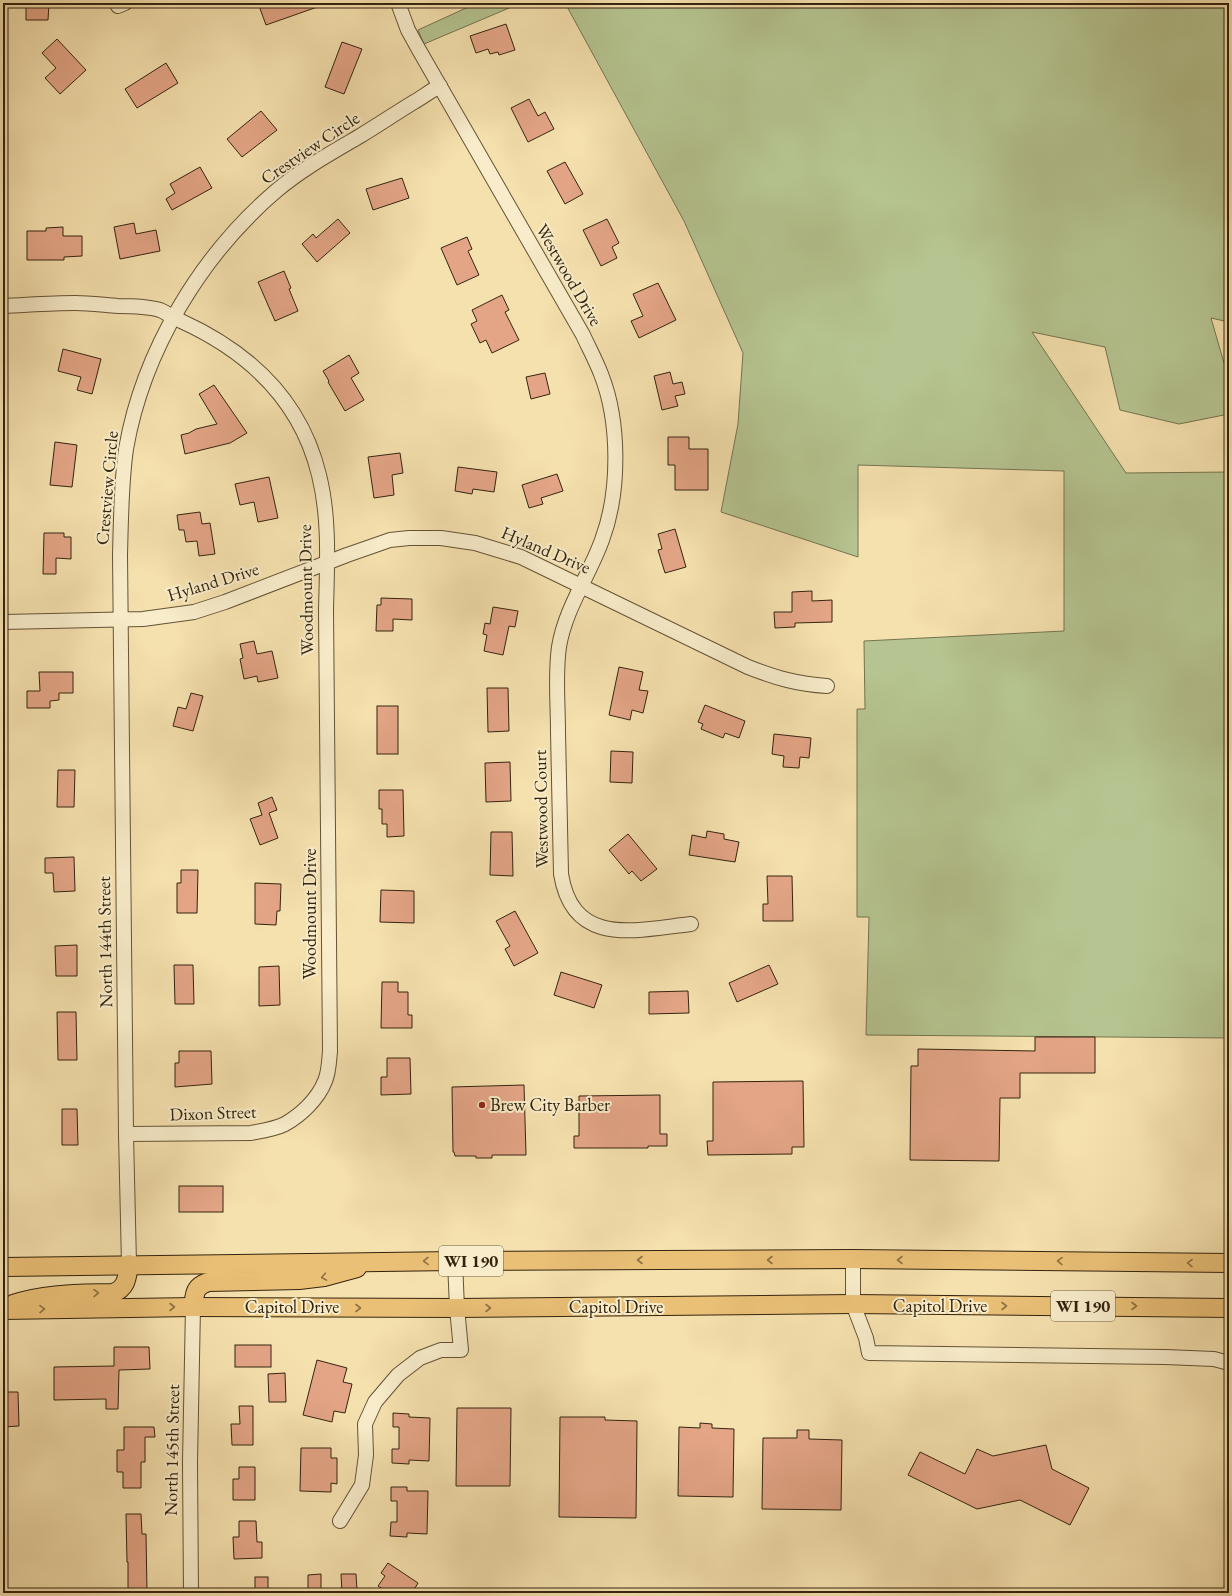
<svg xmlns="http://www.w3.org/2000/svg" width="1232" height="1596" font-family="'EB Garamond',serif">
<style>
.green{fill:#b5c490;stroke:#74744f}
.building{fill:#e3a586;stroke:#34240e}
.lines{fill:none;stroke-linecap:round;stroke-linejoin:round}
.minor-casing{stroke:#645336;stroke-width:16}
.major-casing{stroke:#34240e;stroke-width:20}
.minor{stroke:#f8ecca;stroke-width:14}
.major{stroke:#eac077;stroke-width:18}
.oneway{stroke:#8f7242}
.poi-dot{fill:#8f2418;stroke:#f8ecca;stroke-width:1.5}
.labels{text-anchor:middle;stroke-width:4;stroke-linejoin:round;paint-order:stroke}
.shield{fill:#f8ecca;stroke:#6f6046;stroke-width:1}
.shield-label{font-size:17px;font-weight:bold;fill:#34240e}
.street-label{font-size:18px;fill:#34240e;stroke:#f8ecca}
.poi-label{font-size:18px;fill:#34240e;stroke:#f8ecca;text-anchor:start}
</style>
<rect width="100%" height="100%" fill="#f5e1ae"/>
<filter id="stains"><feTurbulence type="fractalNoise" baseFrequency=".005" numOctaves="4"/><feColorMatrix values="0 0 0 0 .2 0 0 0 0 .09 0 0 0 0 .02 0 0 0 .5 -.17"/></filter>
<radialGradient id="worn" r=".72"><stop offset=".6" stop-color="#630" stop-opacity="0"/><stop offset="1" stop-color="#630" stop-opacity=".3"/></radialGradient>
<g class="green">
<polygon points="477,3 521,3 424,44 418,30"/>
<polygon points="565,3 1229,3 1229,322 1211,318 1224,363 1229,369 1229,414 1179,424 1120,410 1105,347 1032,332 1126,473 1229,472 1229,1038 866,1035 869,917 857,917 857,709 865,709 864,641 1064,631 1064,471 858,465 858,557 721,512 738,424 743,353 684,221"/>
</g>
<g class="building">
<polygon points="26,3 49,3 48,20 26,20"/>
<polygon points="258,3 323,3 323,5 266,25"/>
<polygon points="506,24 515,50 499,55 498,52 490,54 488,49 476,53 470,36"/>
<polygon points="57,39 86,70 60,94 45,78 56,68 42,53"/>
<polygon points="342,42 362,49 344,94 325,87"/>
<polygon points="166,63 178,83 137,108 125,89"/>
<polygon points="529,99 538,116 545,112 554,129 528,142 511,108"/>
<polygon points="261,111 277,130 242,157 227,139"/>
<polygon points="565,162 583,194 565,204 547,171"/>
<polygon points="200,167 212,188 172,210 166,199 175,193 170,184"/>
<polygon points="402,178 409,198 373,210 366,189"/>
<polygon points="338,219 350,233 317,262 302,244 313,234 316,238"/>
<polygon points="607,219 619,243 612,247 617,258 601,266 583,230"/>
<polygon points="134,223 136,234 156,230 160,251 120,259 114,227"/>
<polygon points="63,227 63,236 82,236 82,256 64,257 64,260 27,260 27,231 46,231 46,228"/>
<polygon points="467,237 472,249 468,251 479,275 457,285 441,248"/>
<polygon points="284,271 291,288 289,289 298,311 275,321 258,282"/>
<polygon points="658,283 676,320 639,338 631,321 643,316 633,294"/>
<polygon points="502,295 509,310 505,312 519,340 492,353 486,340 480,343 471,324 477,321 472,310"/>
<polygon points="63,349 101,359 92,394 77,390 81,377 58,371"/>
<polygon points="349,355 359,373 351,378 364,400 345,411 328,382 329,381 323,371"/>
<polygon points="670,372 673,384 682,382 685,394 675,396 678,406 662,410 654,376"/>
<polygon points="545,373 550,394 531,399 526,377"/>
<polygon points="214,385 247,433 230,443 185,454 181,435 189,433 196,429 217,424 199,394"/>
<polygon points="668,437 689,437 689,449 708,449 708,490 675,490 675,465 668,465"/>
<polygon points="55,442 77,445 72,487 50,485"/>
<polygon points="400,453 403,473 392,475 394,495 374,498 368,457"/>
<polygon points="458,467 497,472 494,492 473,489 472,494 455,491"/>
<polygon points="557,474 563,491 541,498 543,504 529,508 522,485"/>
<polygon points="269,477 278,518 258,522 254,502 240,505 235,484"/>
<polygon points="200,512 202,524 210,523 215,554 199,556 197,541 186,542 184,530 179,530 177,515"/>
<polygon points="675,529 686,567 665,573 658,550 662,549 658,534"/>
<polygon points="44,533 64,533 64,537 71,537 71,559 56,558 56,574 43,574"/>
<polygon points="812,591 812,601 832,600 832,622 795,623 795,627 775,628 774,612 792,612 792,592"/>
<polygon points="381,598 412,599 412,620 393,619 393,631 376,631 377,605 381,605"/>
<polygon points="493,607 518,611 515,627 509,626 503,655 484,651 487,635 483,634 485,623 490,624"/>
<polygon points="254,641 257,654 272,651 278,678 258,682 257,676 244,679 240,659 243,658 240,644"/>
<polygon points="619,667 643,672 639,690 648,691 643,713 632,710 630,720 609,715"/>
<polygon points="39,672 73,672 73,693 59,693 59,700 50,701 50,708 27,708 27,691 40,691"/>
<polygon points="487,688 508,688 509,731 488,732"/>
<polygon points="191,693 203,696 193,731 173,726 178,707 186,709"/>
<polygon points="705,705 745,721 739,738 725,733 723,738 701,729 703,724 698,722"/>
<rect x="377" y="706" width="21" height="48"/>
<polygon points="774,734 811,738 809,758 800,757 799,768 783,767 784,756 772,754"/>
<polygon points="611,751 633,752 632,783 610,782"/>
<polygon points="510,762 511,801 486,802 485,763"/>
<polygon points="58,770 75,770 74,807 57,807"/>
<polygon points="379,790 403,790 404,836 387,837 387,824 382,824 382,809 379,809"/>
<polygon points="272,797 277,810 269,813 278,838 260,845 250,819 262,815 258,803"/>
<polygon points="707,831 724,834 724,839 739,842 735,862 689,855 692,835 706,838"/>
<polygon points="491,832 512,832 513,876 490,875"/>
<polygon points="628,834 657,869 641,881 632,871 629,874 609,850"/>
<polygon points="74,857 75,891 54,892 53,873 45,873 45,858"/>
<polygon points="181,870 198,870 197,913 177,913 177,883 181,883"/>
<polygon points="767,876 792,876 793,921 763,921 763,904 768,904"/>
<polygon points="255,883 281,884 280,911 277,911 276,925 255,924"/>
<polygon points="381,890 414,891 414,923 380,922"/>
<polygon points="515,911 538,953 514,966 505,949 510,946 496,921"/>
<polygon points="77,945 77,976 56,976 55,946"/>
<polygon points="174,965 193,965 194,1004 175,1004"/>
<polygon points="769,965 778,984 737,1002 729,983"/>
<polygon points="279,966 280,1005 259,1006 259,967"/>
<polygon points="561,972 602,985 594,1008 554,995"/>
<polygon points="382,982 398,982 398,992 408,992 408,1015 412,1015 412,1028 381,1028"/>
<polygon points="688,991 689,1013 649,1014 649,992"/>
<polygon points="57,1012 76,1012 77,1060 58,1060"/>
<polygon points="1035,1037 1095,1037 1095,1073 1020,1073 1020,1098 1000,1098 999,1161 910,1160 911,1066 918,1066 918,1049 1035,1051"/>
<polygon points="179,1051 211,1051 212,1084 175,1087 175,1063 179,1063"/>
<polygon points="387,1058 410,1058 411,1094 381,1095 381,1077 387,1077"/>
<polygon points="803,1081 804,1147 792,1147 792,1154 708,1155 707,1141 713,1141 713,1082"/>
<polygon points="524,1085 526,1155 492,1155 492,1158 476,1158 476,1156 455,1156 454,1152 453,1152 452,1087"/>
<polygon points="660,1095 660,1134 667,1134 667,1146 648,1146 648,1148 574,1148 574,1136 579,1136 579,1096"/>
<polygon points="62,1109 77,1109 78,1145 62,1145"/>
<rect x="179" y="1186" width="44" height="26"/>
<rect x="235" y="1345" width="36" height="22"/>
<polygon points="114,1347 149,1347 150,1369 119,1370 118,1409 106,1409 106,1399 54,1400 54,1367 114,1366"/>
<polygon points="317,1360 347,1368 343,1382 352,1384 345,1413 334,1411 332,1422 303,1415"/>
<polygon points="285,1373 286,1402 269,1402 268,1374"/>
<polygon points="3,1392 18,1392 19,1426 3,1427"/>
<polygon points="239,1406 253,1406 253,1445 232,1445 231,1424 240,1424"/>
<polygon points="457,1408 511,1408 510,1486 456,1486"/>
<polygon points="393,1413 409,1414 409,1417 430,1418 429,1461 409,1460 409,1464 392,1463 392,1449 399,1449 399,1427 393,1427"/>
<polygon points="560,1417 605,1417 605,1420 637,1421 636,1518 559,1517"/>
<polygon points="700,1423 712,1424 712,1428 734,1429 733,1497 678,1496 679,1427 700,1428"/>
<polygon points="124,1427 154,1427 155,1437 145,1437 145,1462 141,1462 141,1488 123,1488 123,1472 117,1472 117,1450 124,1450"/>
<polygon points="797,1430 809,1430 809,1439 842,1440 841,1510 762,1509 763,1438 797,1438"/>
<polygon points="1046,1445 1052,1469 1089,1488 1070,1525 1020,1500 977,1509 908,1475 920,1452 965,1474 977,1449 993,1456"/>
<polygon points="301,1448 331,1448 331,1458 337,1458 337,1484 331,1483 331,1492 300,1491"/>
<polygon points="239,1467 255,1467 255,1500 233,1500 233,1479 239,1479"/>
<polygon points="391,1487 407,1487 407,1491 428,1491 427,1534 407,1533 407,1537 390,1536 391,1522 397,1522 397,1501 391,1501"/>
<polygon points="126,1514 141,1514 142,1534 146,1534 147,1593 128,1593 128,1562 127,1562"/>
<polygon points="239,1521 256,1521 257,1542 262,1542 262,1558 234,1559 233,1537 239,1537"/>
<polygon points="388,1563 418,1583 412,1593 389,1593 378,1586 385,1576 381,1573"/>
<polygon points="321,1574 321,1593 308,1593 308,1575"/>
<polygon points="341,1574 356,1574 357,1590 353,1590 353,1593 342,1593"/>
<rect x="255" y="1577" width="13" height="15"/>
</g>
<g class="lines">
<g class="minor-casing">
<g id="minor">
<path d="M398 3 408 30 419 50 583 335C589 348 596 361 601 374 620 422 620 492 602 540 589 576 565 609 559 647 555 674 558 704 558 732 559 779 560 827 561 874 573 948 636 930 691 924"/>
<polyline points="118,6 125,3"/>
<path d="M3 306C27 305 51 303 75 303 89 303 104 305 118 306 131 306 146 306 160 310 167 313 174 318 181 321 249 352 301 400 319 475 330 519 327 565 326 610L330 1051C329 1061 329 1072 325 1081 318 1099 301 1115 285 1124 275 1129 262 1131 251 1133L126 1134"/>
<path d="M3 622 143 619 194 612 225 602 347 555 390 540 409 538H441L475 543 521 557 748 667C776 678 797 684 827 686"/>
<polyline points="853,1259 853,1304 866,1338 869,1353 1165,1357 1214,1359 1229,1363"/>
<path d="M129 1264 126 1134 120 555C121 520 121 484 126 449 143 351 201 255 276 191 302 169 331 153 360 136 378 125 396 113 414 102 423 97 430 91 440 86"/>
<polyline points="340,1521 362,1485 366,1455 365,1424 375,1402 398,1375 420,1358 441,1350 461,1350 457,1308 455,1261"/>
<polyline points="191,1593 190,1462 193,1307"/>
</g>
</g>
<g class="major-casing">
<g id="major">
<polyline points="3,1267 455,1261 853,1259 1229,1263"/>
<path d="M13 1304C46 1293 79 1294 113 1293 127 1288 127 1277 129 1264"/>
<path d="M193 1307C195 1293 194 1287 208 1282L299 1280 324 1277 357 1268"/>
<polyline points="3,1310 193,1307 457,1308 853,1304 1229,1308"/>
</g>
</g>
<use href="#minor" class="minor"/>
<use href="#major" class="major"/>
</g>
<defs><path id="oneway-chevron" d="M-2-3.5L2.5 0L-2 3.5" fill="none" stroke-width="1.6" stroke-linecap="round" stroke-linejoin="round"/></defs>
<g class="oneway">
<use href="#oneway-chevron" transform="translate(640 1260) rotate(180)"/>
<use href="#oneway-chevron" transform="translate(770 1260) rotate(180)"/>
<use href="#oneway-chevron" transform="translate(900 1260) rotate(-180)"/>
<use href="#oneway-chevron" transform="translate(426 1261) rotate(179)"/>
<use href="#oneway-chevron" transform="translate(1060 1261) rotate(-179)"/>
<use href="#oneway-chevron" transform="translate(1190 1263) rotate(-179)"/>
<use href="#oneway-chevron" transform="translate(324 1277) rotate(170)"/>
<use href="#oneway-chevron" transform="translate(96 1293) rotate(-1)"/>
<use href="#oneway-chevron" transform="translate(1004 1306)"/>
<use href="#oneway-chevron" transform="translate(1134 1306)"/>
<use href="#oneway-chevron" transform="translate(172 1307)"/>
<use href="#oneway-chevron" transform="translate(358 1308)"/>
<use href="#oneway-chevron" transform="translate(488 1308)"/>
<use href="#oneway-chevron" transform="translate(42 1309) rotate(-1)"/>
</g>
<circle class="poi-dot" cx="482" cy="1105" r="4"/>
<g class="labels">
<g class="shield">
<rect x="439" y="1246" width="64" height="30" rx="3"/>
<rect x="1051" y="1291" width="64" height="30" rx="3"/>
</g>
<g class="shield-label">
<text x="471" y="1267">WI 190</text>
<text x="1083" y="1312">WI 190</text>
</g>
<g class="street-label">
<text transform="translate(310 148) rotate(-34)" y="6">Crestview Circle</text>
<text transform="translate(569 275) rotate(60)" y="6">Westwood Drive</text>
<text transform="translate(107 488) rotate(-85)" y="6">Crestview Circle</text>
<text transform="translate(546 550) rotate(23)" y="6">Hyland Drive</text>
<text transform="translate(213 582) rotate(-17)" y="6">Hyland Drive</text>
<text transform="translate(306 590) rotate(-91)" y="6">Woodmount Drive</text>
<text transform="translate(541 809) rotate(-91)" y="6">Westwood Court</text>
<text transform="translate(310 914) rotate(-90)" y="6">Woodmount Drive</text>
<text transform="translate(105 942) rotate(-91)" y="6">North 144th Street</text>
<text transform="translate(213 1113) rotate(-2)" y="6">Dixon Street</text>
<text x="940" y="1312">Capitol Drive</text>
<text x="292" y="1313">Capitol Drive</text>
<text x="616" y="1313">Capitol Drive</text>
<text transform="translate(172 1450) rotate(-89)" y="6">North 145th Street</text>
</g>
<g class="poi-label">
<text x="490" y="1111">Brew City Barber</text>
</g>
</g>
<rect width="1232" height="1596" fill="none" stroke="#f5e1ae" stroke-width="16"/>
<rect x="4" y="4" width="1224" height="1588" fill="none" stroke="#34240e" stroke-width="2"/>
<rect x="8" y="8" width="1216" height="1580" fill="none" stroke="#34240e"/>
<rect width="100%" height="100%" filter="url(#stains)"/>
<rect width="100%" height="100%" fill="url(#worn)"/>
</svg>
